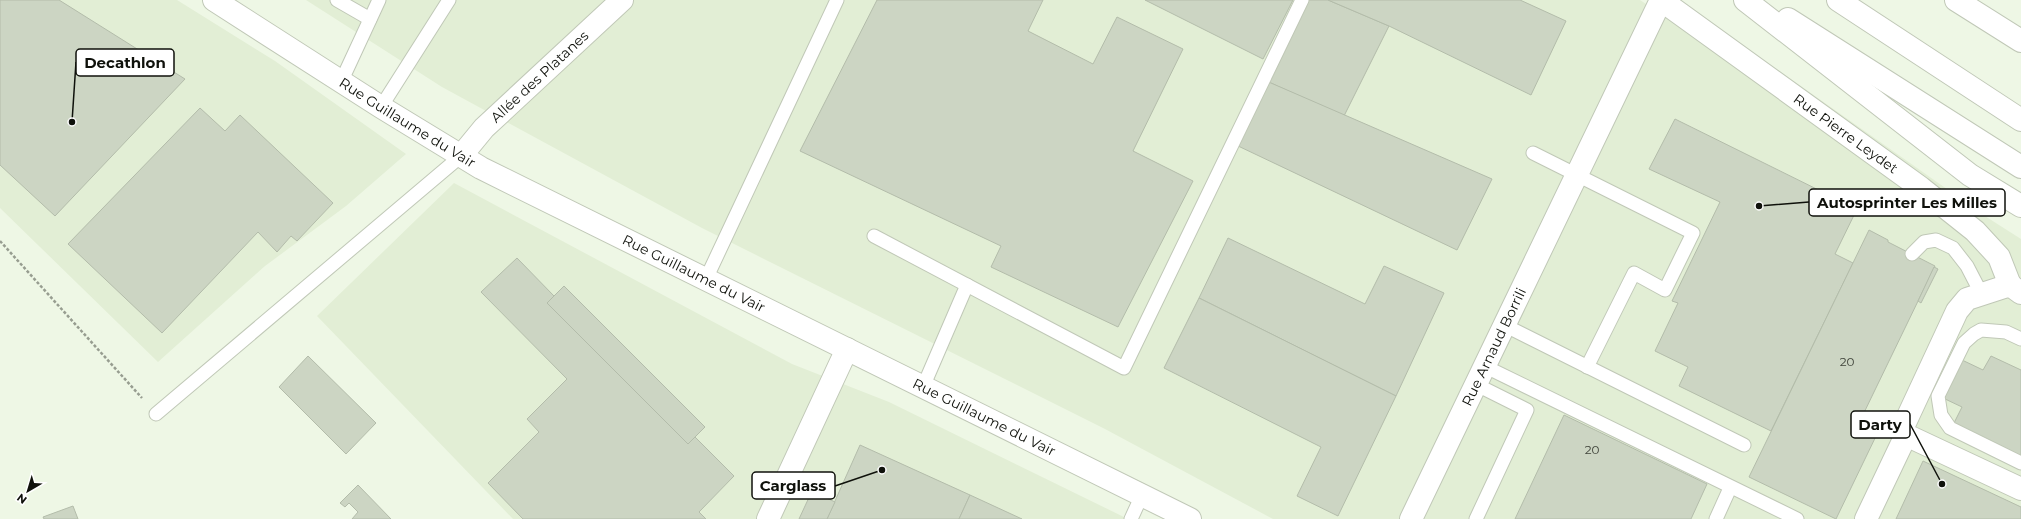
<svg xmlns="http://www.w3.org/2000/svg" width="2021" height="519" font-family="Montserrat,sans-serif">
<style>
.built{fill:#e2eed5}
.building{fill:#ccd5c3;stroke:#b3bcaa}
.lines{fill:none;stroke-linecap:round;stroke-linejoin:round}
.service-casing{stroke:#c0c8b7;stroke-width:15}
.minor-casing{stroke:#c0c8b7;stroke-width:24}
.secondary-casing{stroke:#c0c8b7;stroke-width:24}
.trunk-casing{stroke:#c0c8b7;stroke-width:24}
.path{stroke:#979d90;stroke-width:2.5;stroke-dasharray:3 2;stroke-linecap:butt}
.service{stroke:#fff;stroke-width:13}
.minor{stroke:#fff;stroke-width:22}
.secondary{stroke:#fff;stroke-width:22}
.trunk{stroke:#fff;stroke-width:22}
.labels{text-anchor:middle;stroke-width:3;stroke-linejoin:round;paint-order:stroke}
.number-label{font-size:12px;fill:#3e4239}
.street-label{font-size:14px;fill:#0f110b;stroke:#fff}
.leader{fill:none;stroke:#0f110b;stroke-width:1.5}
.callout-dot{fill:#0f110b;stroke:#fff;stroke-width:1.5}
.callout{fill:#fff;stroke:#0f110b;stroke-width:1.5}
.callout-label{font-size:15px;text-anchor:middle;font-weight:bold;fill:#0f110b}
</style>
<rect width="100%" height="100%" fill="#eef7e5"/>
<g class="built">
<polygon points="0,0 177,0 275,61 406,154 346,206 265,266 158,362 0,208"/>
<polygon points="306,0 1640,0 1713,48 1775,68 1988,218 2021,239 2021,519 1273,519 1105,429 702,228 442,87"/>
<polygon points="454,183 792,364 889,402 1128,519 513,519 317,316"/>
</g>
<g class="building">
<polygon points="0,0 59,0 185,79 55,216 0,165"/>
<polygon points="877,0 1043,0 1028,31 1093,64 1117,17 1183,49 1133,151 1193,181 1118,327 991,267 1001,246 800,151"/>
<polygon points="1145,0 1293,0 1263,59"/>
<polygon points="1308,0 1328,0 1389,26 1344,116 1264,80"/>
<polygon points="1328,0 1520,0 1566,21 1531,95 1389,26"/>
<polygon points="1264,80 1492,179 1457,250 1236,145"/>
<polygon points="200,108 225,131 240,115 333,203 297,241 291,236 277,252 258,232 162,333 68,244"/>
<polygon points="1675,119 1857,209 1835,254 1853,263 1771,431 1679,386 1688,367 1655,351 1678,303 1672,301 1720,202 1649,169"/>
<polygon points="1869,230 1888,240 1888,242 1935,266 1859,423 1878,432 1836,519 1749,477"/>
<polygon points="1228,238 1365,304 1384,266 1444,293 1396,396 1199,298"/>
<polygon points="517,258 554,296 547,303 688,444 695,437 734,476 699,512 706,519 523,519 488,483 539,432 527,419 567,379 481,292"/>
<polygon points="1934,267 1938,269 1921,303 1918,301"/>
<polygon points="564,286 705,427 688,444 547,303"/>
<polygon points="1199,298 1396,396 1338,516 1297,496 1321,447 1164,368"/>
<polygon points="308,356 376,423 346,454 279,387"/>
<polygon points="1991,356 2021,370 2021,459 1953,425 1962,407 1943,398 1962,360 1983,370"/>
<polygon points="1564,415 1707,484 1691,519 1515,519"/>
<polygon points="860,445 970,495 959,519 827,519"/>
<polygon points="1923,461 2021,507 2021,519 1896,519"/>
<polygon points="358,485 391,519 352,519 358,512 349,503 345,507 340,503"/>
<polygon points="812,491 835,502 827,519 799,519"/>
<polygon points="970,495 1022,519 959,519"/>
<polygon points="73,506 78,519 44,519 43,517"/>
</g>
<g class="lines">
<g class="service-casing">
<g id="service">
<polyline points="337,0 370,19"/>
<polyline points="341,82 379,0"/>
<polyline points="381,107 449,0"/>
<polyline points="1533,153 1693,233 1665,290 1634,273 1587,367"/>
<polyline points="874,236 1124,368 1302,0"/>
<polyline points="1912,254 1924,242 1936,240 1953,248 1967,266 1981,293"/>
<polyline points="706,279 837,0"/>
<polyline points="1504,325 1744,445"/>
<polyline points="2021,339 2006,332 1981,330 1974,334 1964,343 1938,396 1941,415 1950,428 2021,463"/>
<polyline points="1484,366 1797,519"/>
<polyline points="1475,384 1527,410 1476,519"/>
<polyline points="923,387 967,285"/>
<polyline points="156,414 461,156"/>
<polyline points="1131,519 1142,495"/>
<polyline points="1716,519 1730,488"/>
</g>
</g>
<g class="minor-casing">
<g id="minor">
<path id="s1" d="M1661 0 1921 188 1975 231 1999 257 2010 285"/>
<polyline points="1956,0 2021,41"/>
<path id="s2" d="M461 156 484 128 622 0"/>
<polyline points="1906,435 2021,489"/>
<polyline points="768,519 847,349"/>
<path id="s3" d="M1411 519 1661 0"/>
<polyline points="1866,519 1906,435 1903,427 1957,311 1967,299 2010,285 2021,293"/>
</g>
</g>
<g class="secondary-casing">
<g id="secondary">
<path id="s4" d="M214 0 381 107 481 168 1190 519"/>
</g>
</g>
<g class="trunk-casing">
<g id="trunk">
<polyline points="1745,0 1970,175 2021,206"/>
<polyline points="1838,0 2021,120"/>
<polyline points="1788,19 2021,167"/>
</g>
</g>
<polyline class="path" points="0,241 142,398"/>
<use href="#service" class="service"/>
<use href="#minor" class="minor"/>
<use href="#secondary" class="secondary"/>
<use href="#trunk" class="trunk"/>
</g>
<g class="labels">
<g class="number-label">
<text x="1847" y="366">20</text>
<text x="1592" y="454">20</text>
</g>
<g class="street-label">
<text dy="5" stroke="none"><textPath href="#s2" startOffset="112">Allée des Platanes</textPath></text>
<text dy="5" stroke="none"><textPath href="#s4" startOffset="229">Rue Guillaume du Vair</textPath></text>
<text dy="5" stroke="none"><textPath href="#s1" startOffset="228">Rue Pierre Leydet</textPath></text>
<text dy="5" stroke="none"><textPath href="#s4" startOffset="553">Rue Guillaume du Vair</textPath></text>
<text dy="5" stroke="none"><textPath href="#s3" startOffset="191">Rue Arnaud Borrili</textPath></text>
<text dy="5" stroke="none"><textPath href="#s4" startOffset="877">Rue Guillaume du Vair</textPath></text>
</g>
</g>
<path class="leader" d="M72 122L76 62M1759 206L1809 202M1942 484L1910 424M882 470L835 486"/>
<g class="callout-dot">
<circle cx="72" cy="122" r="4"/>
<circle cx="1759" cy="206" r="4"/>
<circle cx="1942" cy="484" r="4"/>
<circle cx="882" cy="470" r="4"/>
</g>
<g class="callout">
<rect x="76" y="49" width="98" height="27" rx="4"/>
<rect x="1809" y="189" width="196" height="27" rx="4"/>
<rect x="1851" y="411" width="59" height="27" rx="4"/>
<rect x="752" y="472" width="83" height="27" rx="4"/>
</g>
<g class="callout-label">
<text x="125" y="68">Decathlon</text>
<text x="1907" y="208">Autosprinter Les Milles</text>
<text x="1880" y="430">Darty</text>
<text x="793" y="491">Carglass</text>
</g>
<g transform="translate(28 491) rotate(218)" stroke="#ffffff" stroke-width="3" paint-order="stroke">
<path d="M0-3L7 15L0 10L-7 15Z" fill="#0f110b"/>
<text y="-6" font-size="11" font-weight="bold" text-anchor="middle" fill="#0f110b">N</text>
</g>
</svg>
